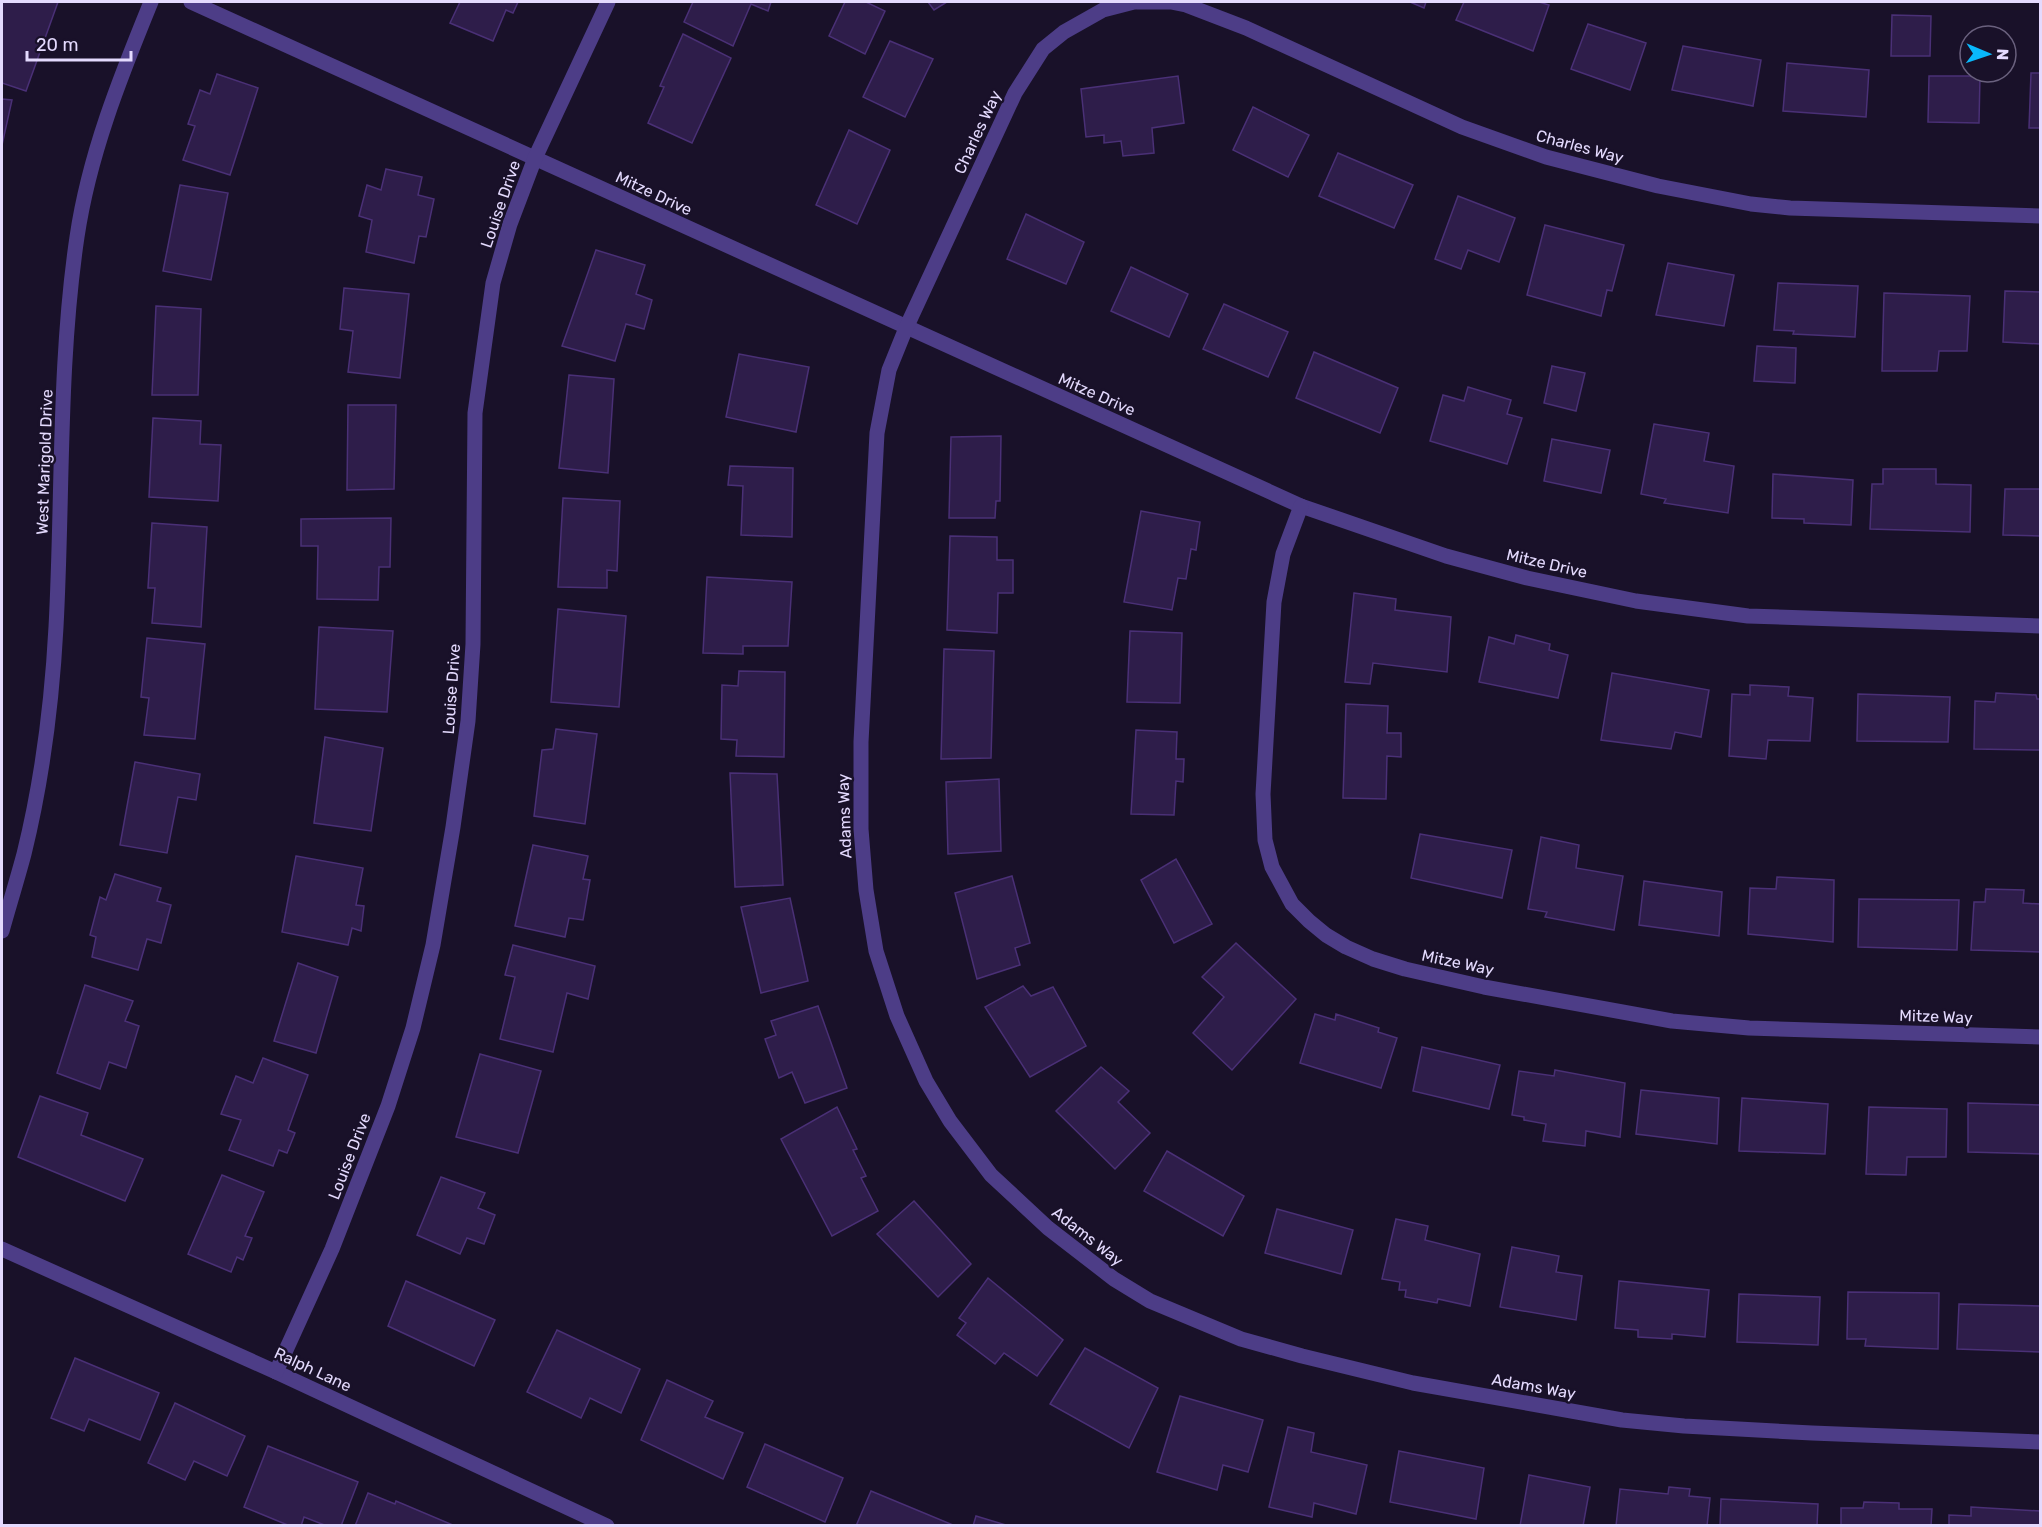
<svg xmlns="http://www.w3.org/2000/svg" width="2042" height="1527" font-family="Rubik,sans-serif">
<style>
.building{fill:#2e1d4a;stroke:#4a3076;stroke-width:1.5}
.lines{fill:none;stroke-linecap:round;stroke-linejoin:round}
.minor{stroke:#4d3d87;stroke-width:15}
.labels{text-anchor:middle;stroke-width:5;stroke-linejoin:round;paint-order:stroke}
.street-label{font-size:16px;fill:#e4dafe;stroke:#191129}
</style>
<rect width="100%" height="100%" fill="#191129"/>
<g class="building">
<polygon points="2,2 58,2 26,91 2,83"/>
<polygon points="460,2 518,2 513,13 506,10 493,41 450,23"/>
<polygon points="693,2 771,2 768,11 751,4 733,46 684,22"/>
<polygon points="845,2 866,2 885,11 865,54 829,36"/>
<polygon points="928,2 947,2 934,10"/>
<polygon points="1410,2 1426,2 1424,8"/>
<polygon points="1464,2 1539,2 1549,5 1533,51 1456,20"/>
<polygon points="1892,15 1931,16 1930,56 1891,56"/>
<polygon points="1588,24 1646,43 1630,90 1571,69"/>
<polygon points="683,34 731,58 692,143 648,123 664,87 660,86"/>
<polygon points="890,41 933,59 905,117 863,97"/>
<polygon points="1683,46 1761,60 1753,106 1672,90"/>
<polygon points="1787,63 1869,70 1866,117 1783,111"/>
<polygon points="2031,73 2040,73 2040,128 2029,128"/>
<polygon points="217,74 258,88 230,175 183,160 195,126 188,124 200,90 210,94"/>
<polygon points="1178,76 1184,123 1152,128 1154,153 1123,156 1121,141 1104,143 1104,135 1086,137 1081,89"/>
<polygon points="1929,76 1980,76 1979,123 1928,122"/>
<polygon points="2,99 12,100 2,145"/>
<polygon points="1253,107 1309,135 1288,177 1233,150"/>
<polygon points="849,130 890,150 857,224 816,205"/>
<polygon points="1338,153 1413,185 1394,228 1319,196"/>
<polygon points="386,169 422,177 418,195 434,199 426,237 419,236 414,263 366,252 372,220 359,216 367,185 381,190"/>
<polygon points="180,185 228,193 211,280 163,271"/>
<polygon points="1458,196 1515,218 1499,262 1468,250 1461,269 1435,259"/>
<polygon points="1026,214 1084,242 1066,284 1007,259"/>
<polygon points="1545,225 1624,245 1612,291 1607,290 1601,316 1527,295"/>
<polygon points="596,250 645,265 636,294 652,300 644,329 626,324 615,361 562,346"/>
<polygon points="1668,263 1734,275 1724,326 1656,315"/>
<polygon points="1131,267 1188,294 1169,337 1111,311"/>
<polygon points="1778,283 1858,286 1855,337 1793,334 1794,331 1774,330"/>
<polygon points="344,288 409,294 400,378 348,372 353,331 340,329"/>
<polygon points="2005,291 2040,292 2040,344 2003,342"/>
<polygon points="1884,293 1970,296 1967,351 1939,351 1937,371 1882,371"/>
<polygon points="1224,304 1288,332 1268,377 1203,349"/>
<polygon points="156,306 201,309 198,395 152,395"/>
<polygon points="1757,346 1796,348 1795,383 1754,381"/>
<polygon points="1314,352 1398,388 1380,433 1296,398"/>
<polygon points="739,354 809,367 796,432 726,417"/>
<polygon points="1552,366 1585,373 1576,411 1544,403"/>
<polygon points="569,375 614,379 608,473 559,468"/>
<polygon points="1468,387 1511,400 1507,414 1522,418 1507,464 1430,441 1443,395 1464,401"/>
<polygon points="348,405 396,405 394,489 347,490"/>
<polygon points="153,418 201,421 200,444 221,445 218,501 149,497"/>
<polygon points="1654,424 1709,433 1704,461 1734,466 1728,513 1664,503 1666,499 1641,494"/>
<polygon points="1001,436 1000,501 996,501 995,518 949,518 951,437"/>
<polygon points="1552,439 1610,450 1601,493 1544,481"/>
<polygon points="730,466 793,468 792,537 741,535 743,486 728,485"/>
<polygon points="1883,469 1936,469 1936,484 1971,485 1970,532 1870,529 1872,484 1883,484"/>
<polygon points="1773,474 1853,480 1851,525 1804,523 1804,519 1772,518"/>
<polygon points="2005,489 2040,489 2040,536 2003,535"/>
<polygon points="563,498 620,501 617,571 607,570 607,588 558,587"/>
<polygon points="1141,511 1200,522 1196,550 1191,549 1186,579 1178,578 1172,610 1124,602"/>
<polygon points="391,518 390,567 379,567 378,600 317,599 318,546 301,546 301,519"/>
<polygon points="152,523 207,527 201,627 152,623 155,588 148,588"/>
<polygon points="950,536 997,537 997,560 1013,560 1013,593 998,593 997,633 947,630"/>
<polygon points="707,577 792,582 788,646 743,646 743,654 703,653"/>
<polygon points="1354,593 1396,599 1395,610 1451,617 1447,672 1373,663 1370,684 1345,682"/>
<polygon points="558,609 626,616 619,707 551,702"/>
<polygon points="319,627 393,631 387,712 315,709"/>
<polygon points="1130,631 1182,633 1180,703 1127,702"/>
<polygon points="1516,635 1550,644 1549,650 1568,655 1558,698 1479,682 1489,637 1514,644"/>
<polygon points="147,638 205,644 195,739 144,735 149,698 141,697"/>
<polygon points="944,649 994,651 991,758 941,759"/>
<polygon points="739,671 785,672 784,757 736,756 737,740 721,739 722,685 738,686"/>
<polygon points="1612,673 1709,690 1701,737 1675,732 1671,749 1601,740"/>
<polygon points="1750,685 1789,687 1788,696 1813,698 1810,741 1768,740 1766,759 1729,756 1732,694 1750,695"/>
<polygon points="1996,693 2036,695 2037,699 2040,699 2040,750 1974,749 1975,701 1995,702"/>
<polygon points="1858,694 1950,697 1948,742 1857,741"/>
<polygon points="1346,704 1388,706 1387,733 1401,733 1401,757 1387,756 1386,799 1343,798"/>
<polygon points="556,729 597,734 585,824 534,816 542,750 553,749"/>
<polygon points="1136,730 1177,732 1176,759 1184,759 1183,782 1176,781 1174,815 1131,814"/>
<polygon points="325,737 383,748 371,831 314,823"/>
<polygon points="135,762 200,774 196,800 178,797 167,853 120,845"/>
<polygon points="730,773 777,774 783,885 735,887"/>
<polygon points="999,779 1001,851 948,854 946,782"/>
<polygon points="1420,834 1512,850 1502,898 1411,878"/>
<polygon points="1541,837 1579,845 1576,868 1623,876 1614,930 1545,917 1547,912 1528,909"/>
<polygon points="533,845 588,856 583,879 590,880 583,920 569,918 565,937 515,926"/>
<polygon points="296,856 363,868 356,905 364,906 361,931 352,928 348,945 282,932"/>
<polygon points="1176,859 1212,924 1174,943 1141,880"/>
<polygon points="115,874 161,888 157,901 171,905 161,943 147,939 138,970 92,957 96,937 90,935 100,897 106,900"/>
<polygon points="1012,876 1030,943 1015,948 1020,965 977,979 955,893"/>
<polygon points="1777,877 1834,880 1833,942 1748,934 1750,888 1776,889"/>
<polygon points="1644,881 1722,892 1719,936 1639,925"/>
<polygon points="1986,889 2024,890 2023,903 2040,904 2040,952 1971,950 1974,902 1985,902"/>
<polygon points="790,898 808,981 761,993 741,907"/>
<polygon points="1859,899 1959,900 1957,950 1858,947"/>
<polygon points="1236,943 1296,999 1232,1070 1193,1033 1224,997 1202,977"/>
<polygon points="513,945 595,966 588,999 567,993 553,1052 500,1039 515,977 505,975"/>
<polygon points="298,963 338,977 316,1053 274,1041"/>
<polygon points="85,985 133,1001 125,1021 139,1026 126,1068 109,1062 100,1089 57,1073"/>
<polygon points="1023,986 1031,996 1053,987 1086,1046 1030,1077 985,1007"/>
<polygon points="818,1006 847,1088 805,1103 792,1072 779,1078 765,1039 776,1035 771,1021"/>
<polygon points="1315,1014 1335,1020 1336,1014 1379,1028 1378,1032 1397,1038 1381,1088 1300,1063"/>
<polygon points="1422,1047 1500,1065 1489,1109 1413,1091"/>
<polygon points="480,1054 541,1071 518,1153 456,1137"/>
<polygon points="263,1058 308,1075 288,1130 295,1133 287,1153 279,1150 273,1166 229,1150 241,1120 221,1114 236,1076 253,1083"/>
<polygon points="1101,1067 1129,1091 1118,1102 1150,1133 1115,1169 1056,1111"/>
<polygon points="1555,1070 1625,1083 1620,1137 1586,1131 1585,1146 1543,1141 1546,1124 1524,1120 1524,1117 1512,1115 1519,1071 1554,1076"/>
<polygon points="1641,1090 1719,1098 1717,1144 1636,1134"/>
<polygon points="40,1096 88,1113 81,1135 143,1159 125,1201 18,1157"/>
<polygon points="1742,1098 1828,1104 1825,1154 1739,1151"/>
<polygon points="1968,1103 2040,1105 2040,1154 1968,1152"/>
<polygon points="837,1107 857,1149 853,1150 866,1176 861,1178 878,1211 832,1236 781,1139"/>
<polygon points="1869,1107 1947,1109 1946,1157 1907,1157 1906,1175 1866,1174"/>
<polygon points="1167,1151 1244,1196 1223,1236 1144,1191"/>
<polygon points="222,1175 264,1192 245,1236 252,1238 243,1260 237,1257 231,1272 188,1254"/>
<polygon points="441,1177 485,1193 478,1208 495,1215 484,1244 467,1238 460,1254 417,1235"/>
<polygon points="914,1201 971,1264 938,1297 877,1234"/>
<polygon points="1277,1209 1353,1230 1341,1274 1265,1253"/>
<polygon points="1396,1219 1428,1226 1425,1240 1480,1254 1470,1306 1438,1299 1437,1303 1405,1297 1406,1290 1399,1290 1400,1282 1382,1279"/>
<polygon points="1512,1247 1559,1256 1556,1272 1582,1276 1576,1320 1500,1307"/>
<polygon points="988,1278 1063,1340 1037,1376 1004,1353 995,1364 957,1335 966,1323 959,1318"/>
<polygon points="406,1281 495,1320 474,1366 388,1326"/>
<polygon points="1619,1281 1709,1290 1705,1337 1672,1334 1672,1339 1638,1337 1638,1330 1615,1328"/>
<polygon points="1848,1292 1939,1293 1938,1349 1865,1346 1866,1339 1847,1339"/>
<polygon points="1739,1294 1820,1297 1818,1345 1737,1342"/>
<polygon points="1959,1304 2040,1306 2040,1352 1957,1349"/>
<polygon points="557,1330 640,1369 621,1413 590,1398 581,1418 527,1392"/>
<polygon points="1085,1348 1158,1388 1129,1448 1050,1404"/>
<polygon points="75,1358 159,1393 140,1440 89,1419 84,1431 51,1418"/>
<polygon points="667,1380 713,1401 705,1417 743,1433 723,1479 641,1440"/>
<polygon points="1180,1396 1263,1420 1248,1472 1223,1465 1217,1490 1157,1472"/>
<polygon points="175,1403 245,1436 227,1476 194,1461 185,1480 148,1463"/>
<polygon points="1288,1427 1314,1433 1311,1452 1367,1465 1356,1514 1314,1503 1312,1517 1269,1507"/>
<polygon points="765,1444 843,1478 825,1522 747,1487"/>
<polygon points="268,1446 358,1482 341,1526 327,1526 304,1517 301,1526 290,1526 244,1507"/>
<polygon points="1399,1451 1484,1468 1476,1519 1390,1502"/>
<polygon points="1529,1475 1590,1487 1583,1526 1520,1526"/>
<polygon points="1669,1487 1690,1489 1689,1496 1710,1498 1707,1526 1616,1526 1620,1489 1668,1494"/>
<polygon points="871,1491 953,1525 953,1526 856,1526"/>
<polygon points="368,1493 395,1504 396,1501 455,1526 355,1526"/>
<polygon points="1721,1499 1818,1504 1817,1526 1720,1526"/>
<polygon points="1864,1502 1899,1503 1899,1509 1932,1509 1931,1526 1841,1526 1841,1508 1863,1508"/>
<polygon points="1971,1507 2040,1511 2040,1526 1949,1526 1949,1515 1971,1516"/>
<polygon points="976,1516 1009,1526 973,1526"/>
</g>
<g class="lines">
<g class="minor">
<polyline points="191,2 1301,506 1446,556 1527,578 1636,601 1748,616 2040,626"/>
<polyline points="1134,2 1103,10 1064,32 1043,49 1015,93 906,328 889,370 877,433 861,742 861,829 866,890 876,951 897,1016 926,1081 950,1121 991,1175 1048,1228 1114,1279 1150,1301 1241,1339 1302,1356 1413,1383 1622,1420 1684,1426 1812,1433 2040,1442"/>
<polyline points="1137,2 1171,2 1186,5 1246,28 1462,127 1546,157 1658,186 1751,204 1790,208 2040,216"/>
<polyline points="1301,506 1283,554 1274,602 1263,794 1265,840 1272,867 1292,904 1309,921 1326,935 1346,947 1373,959 1405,969 1484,987 1672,1021 1749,1028 2040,1037"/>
<path d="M2 931C9 906 17 880 24 854 42 781 52 702 56 627 63 498 58 365 77 237 89 155 120 78 151 2"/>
<polyline points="2,1249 276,1372 607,1526"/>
<polyline points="276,1372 332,1249 388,1106 413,1028 433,945 453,827 468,721 473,644 475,413 493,283 510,224 535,158 608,2"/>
</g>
</g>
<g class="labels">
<g class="street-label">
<text transform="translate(977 132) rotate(-65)" y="6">Charles Way</text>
<text transform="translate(1580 146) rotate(15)" y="6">Charles Way</text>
<text transform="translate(654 193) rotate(25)" y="6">Mitze Drive</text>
<text transform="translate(500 204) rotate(-71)" y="6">Louise Drive</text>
<text transform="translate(1097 394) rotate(24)" y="6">Mitze Drive</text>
<text transform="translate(44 462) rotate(-88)" y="6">West Marigold Drive</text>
<text transform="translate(1547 563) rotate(13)" y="6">Mitze Drive</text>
<text transform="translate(451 689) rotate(-86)" y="6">Louise Drive</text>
<text transform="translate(844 816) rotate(-92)" y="6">Adams Way</text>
<text transform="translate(1458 962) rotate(12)" y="6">Mitze Way</text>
<text transform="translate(1936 1016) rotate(2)" y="6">Mitze Way</text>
<text transform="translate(349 1156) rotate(-69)" y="6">Louise Drive</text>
<text transform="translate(1088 1236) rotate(38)" y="6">Adams Way</text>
<text transform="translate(313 1369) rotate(25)" y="6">Ralph Lane</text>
<text transform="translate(1534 1386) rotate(10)" y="6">Adams Way</text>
</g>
</g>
<rect width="2042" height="1527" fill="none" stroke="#e4dafe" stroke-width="6"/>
<g transform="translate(1988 54) rotate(92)"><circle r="28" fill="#191129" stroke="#6a617e" stroke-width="1.5"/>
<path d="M0-4.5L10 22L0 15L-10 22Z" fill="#09b8fb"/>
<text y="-9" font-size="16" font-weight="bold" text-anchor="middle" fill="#e4dafe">N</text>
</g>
<path d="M27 51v9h104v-9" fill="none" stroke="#e4dafe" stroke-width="3"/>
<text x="36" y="51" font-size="18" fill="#e4dafe" stroke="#191129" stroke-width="4.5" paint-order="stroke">20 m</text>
</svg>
